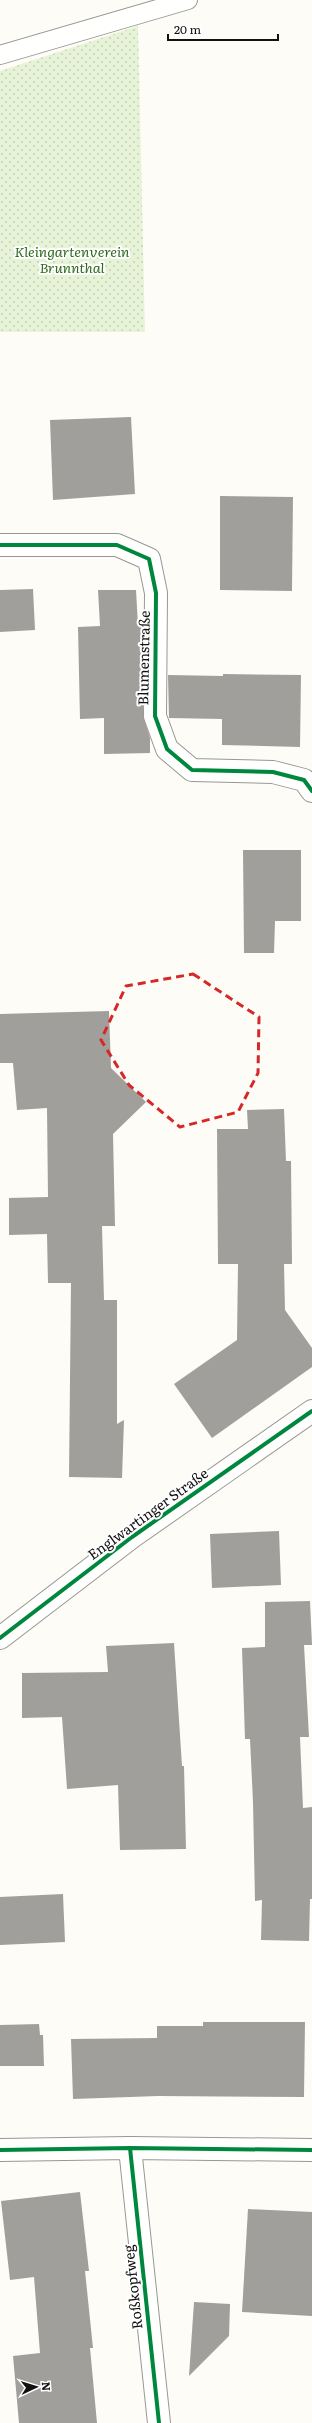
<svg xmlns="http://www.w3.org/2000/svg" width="312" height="2423" font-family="Literata,serif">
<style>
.grass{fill:url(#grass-dots)}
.building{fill:#a19f9c}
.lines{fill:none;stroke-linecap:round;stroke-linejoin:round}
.service-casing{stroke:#979795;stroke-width:20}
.minor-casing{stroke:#979795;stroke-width:24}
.service{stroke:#fffffe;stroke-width:18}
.minor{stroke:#fffffe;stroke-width:22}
.cycleway-casing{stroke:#fff;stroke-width:6}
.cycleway{stroke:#00873e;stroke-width:4}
.marked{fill:none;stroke:#d62828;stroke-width:3;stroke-dasharray:8 5;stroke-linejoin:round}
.labels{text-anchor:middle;stroke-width:4;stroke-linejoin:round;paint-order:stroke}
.park-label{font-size:14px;font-style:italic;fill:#2f6b1f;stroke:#fff}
.street-label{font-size:14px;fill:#111;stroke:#fff}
</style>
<defs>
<pattern id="grass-dots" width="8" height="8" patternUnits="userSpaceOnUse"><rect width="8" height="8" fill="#e7f3d7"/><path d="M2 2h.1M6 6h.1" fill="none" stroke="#c5cfb8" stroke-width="1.8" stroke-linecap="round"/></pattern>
</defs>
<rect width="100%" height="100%" fill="#fdfcf7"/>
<polygon class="grass" points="138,26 145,332 0,332 0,71"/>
<g class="building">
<polygon points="131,417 135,494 53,500 50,420"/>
<polygon points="220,496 293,497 292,591 220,590"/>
<polygon points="33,589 35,630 0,632 0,590"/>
<polygon points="98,590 136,590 138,626 143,626 143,716 150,738 150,753 104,754 104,718 80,719 78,627 100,626"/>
<polygon points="223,674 301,675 300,747 222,745 222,719 169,718 168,675 223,676"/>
<polygon points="243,850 301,850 301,921 275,921 274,953 244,953"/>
<polygon points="109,1011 111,1068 146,1102 113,1134 115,1226 102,1226 104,1300 117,1300 117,1424 124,1420 122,1478 69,1477 71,1283 48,1283 47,1234 9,1235 9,1198 48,1197 47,1108 17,1110 13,1063 0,1063 0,1014"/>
<polygon points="284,1109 286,1161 291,1161 292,1264 284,1264 285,1310 312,1348 312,1367 212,1438 174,1384 237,1340 238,1264 218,1264 217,1129 248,1129 247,1110"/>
<polygon points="279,1531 281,1585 212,1588 210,1534"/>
<polygon points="310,1601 312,1645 304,1645 309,1737 300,1737 303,1808 312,1807 312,1899 310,1899 309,1941 261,1940 262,1900 255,1901 253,1802 250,1739 245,1739 242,1648 265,1647 265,1602"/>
<polygon points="174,1643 182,1766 184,1766 186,1849 120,1850 118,1785 67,1789 62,1717 22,1718 22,1673 108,1672 106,1646"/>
<polygon points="63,1894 65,1942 0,1945 0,1897"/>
<polygon points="203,2022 305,2022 304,2097 158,2096 73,2099 71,2039 157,2038 157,2026 203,2026"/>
<polygon points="39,2024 40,2035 43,2035 44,2066 0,2066 0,2025"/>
<polygon points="80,2192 89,2271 85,2271 93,2348 90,2348 97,2423 19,2423 13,2356 40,2353 34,2277 10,2280 1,2201"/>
<polygon points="248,2209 312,2212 312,2316 242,2312"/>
<polygon points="194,2302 230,2304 229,2336 189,2376"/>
</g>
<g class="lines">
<g class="service-casing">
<polyline id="service" points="0,55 188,0"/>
</g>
<g class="minor-casing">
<g id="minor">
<polyline points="0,545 117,545 149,559 156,593 155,716 167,749 192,770 273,772 304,780 312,791"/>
<polyline points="0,1638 132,1537 312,1411"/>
<polyline points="130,2148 159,2423"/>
<polyline points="0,2150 130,2148 312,2150"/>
</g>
</g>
<use href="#service" class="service"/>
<use href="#minor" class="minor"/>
<g class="cycleway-casing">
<g id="cycleway">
<polyline points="0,545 117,545 149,559 156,593 155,716 167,749 192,770 273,772 304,780 312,791"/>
<polyline points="0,1638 132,1537 312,1411"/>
<polyline points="130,2148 159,2423"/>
<polyline points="0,2150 130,2148 312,2150"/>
</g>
</g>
<use href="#cycleway" class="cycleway"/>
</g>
<path class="marked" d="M193 974 259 1017 258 1073 238 1112 180 1127 129 1085 101 1040 126 986Z"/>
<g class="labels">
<g class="park-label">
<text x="72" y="257">Kleingartenverein<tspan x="72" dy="16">Brunnthal</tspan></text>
</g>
<g class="street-label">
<text transform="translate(144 658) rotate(-89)" y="5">Blumenstraße</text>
<text transform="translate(148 1514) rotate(-36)" y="5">Englwartinger Straße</text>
<text transform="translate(133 2287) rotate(-96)" y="5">Roßkopfweg</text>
</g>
</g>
<g transform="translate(36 2387) rotate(86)" stroke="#ffffff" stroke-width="3" paint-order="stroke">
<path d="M0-3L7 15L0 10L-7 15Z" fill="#111111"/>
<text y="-6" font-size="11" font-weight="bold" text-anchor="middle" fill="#111111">N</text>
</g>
<path d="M168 34v6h110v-6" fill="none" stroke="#111111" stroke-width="2"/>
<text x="174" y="34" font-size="12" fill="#111111" stroke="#ffffff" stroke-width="3" paint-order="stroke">20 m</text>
</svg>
